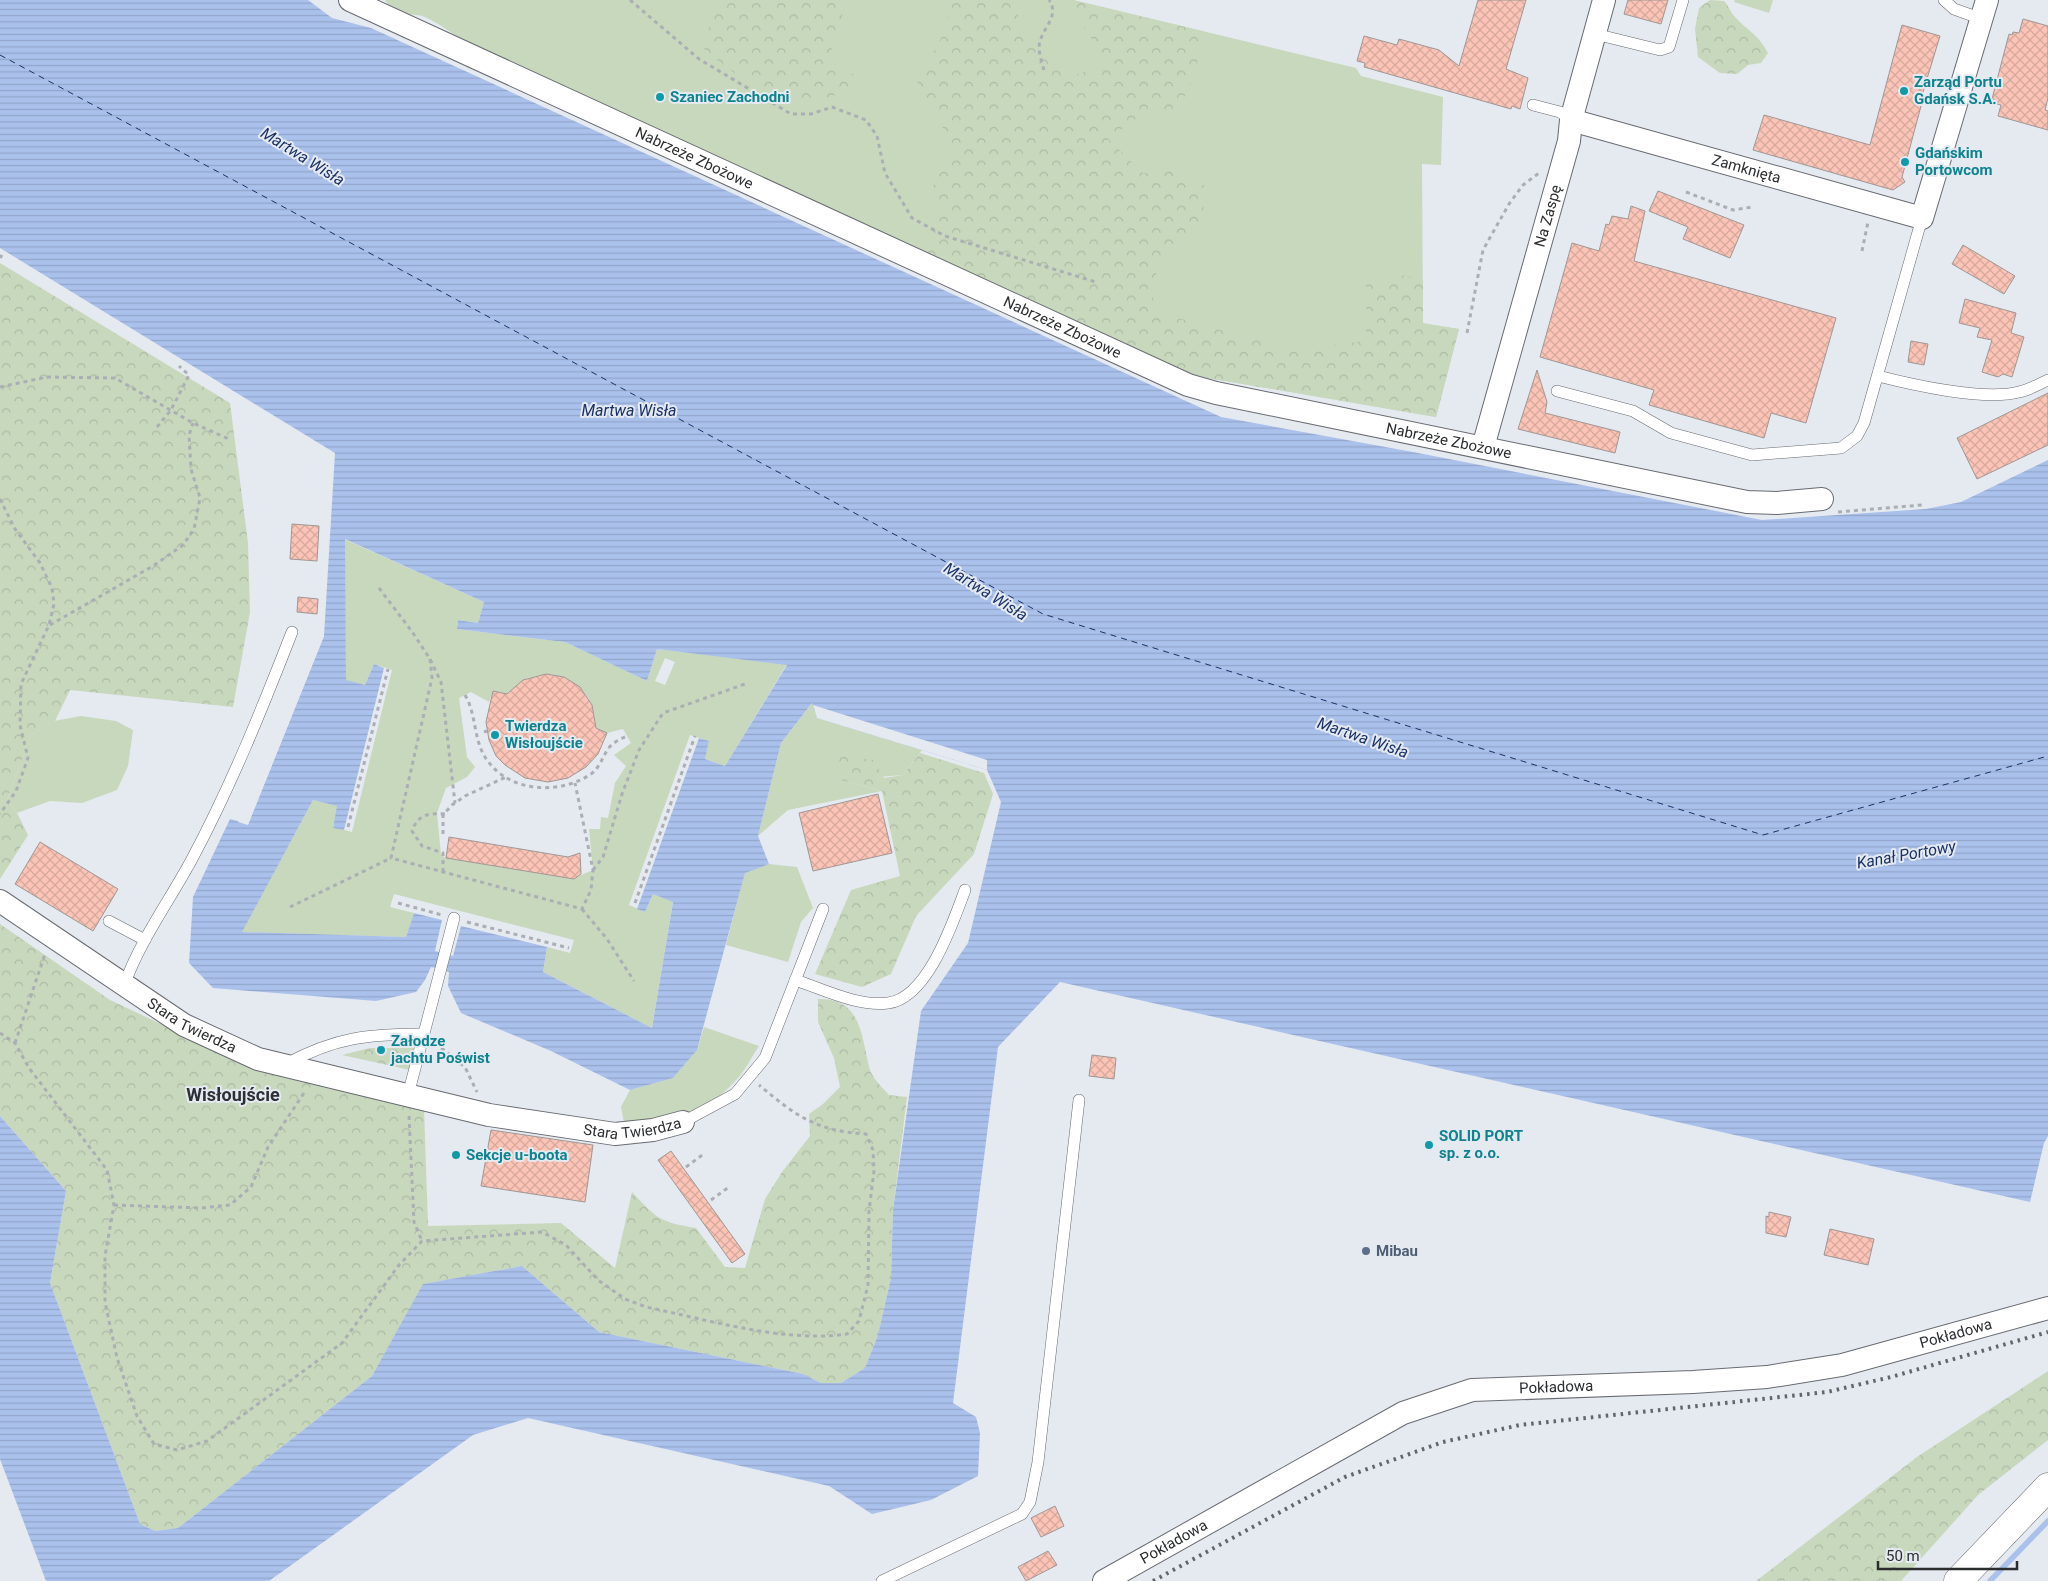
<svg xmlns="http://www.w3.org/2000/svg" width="2048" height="1581" font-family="Roboto,sans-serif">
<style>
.green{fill:#c8d8bd;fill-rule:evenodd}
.forest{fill:url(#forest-crowns)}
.water{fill:url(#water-rules);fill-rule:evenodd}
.pier{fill:#e5e9f0}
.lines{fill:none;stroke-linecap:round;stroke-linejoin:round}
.stream{stroke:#aac1ec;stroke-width:5.5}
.ferry{stroke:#1a3266;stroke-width:1;stroke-dasharray:6 5;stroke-linecap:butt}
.building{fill:url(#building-cross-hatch);stroke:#9f9795}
.lane-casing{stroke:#686b71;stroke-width:12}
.street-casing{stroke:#686b71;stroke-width:24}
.highway-casing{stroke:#686b71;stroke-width:29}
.path{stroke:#abafb4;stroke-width:3;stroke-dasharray:4 4;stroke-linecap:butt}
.lane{stroke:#fff;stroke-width:11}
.street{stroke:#fff;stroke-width:22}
.highway{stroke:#fff;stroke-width:28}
.rail{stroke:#636669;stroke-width:4;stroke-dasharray:2.5 5;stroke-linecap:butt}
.culture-dot{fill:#0f9aa8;stroke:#e5e9f0;stroke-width:2}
.service-dot{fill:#5c6f8a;stroke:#e5e9f0;stroke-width:2}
.labels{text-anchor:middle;stroke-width:4;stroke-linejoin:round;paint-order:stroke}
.culture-label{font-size:15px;font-weight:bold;fill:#0d838f;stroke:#e5e9f0;text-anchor:start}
.street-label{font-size:15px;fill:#2b2d2f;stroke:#e5e9f0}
.service-label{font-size:15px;font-weight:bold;fill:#4e5e75;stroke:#e5e9f0;text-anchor:start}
.water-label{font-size:16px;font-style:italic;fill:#1a3266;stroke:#e5e9f0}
.quarter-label{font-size:18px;font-weight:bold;fill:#2c2f34;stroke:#e5e9f0}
</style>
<defs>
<pattern id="forest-crowns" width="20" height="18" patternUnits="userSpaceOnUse" patternTransform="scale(1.25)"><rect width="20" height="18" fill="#c8d8bd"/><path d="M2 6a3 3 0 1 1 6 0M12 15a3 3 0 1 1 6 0" fill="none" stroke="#acbaa3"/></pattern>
<pattern id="water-rules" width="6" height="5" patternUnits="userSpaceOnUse" patternTransform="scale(1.25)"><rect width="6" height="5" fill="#aac1ec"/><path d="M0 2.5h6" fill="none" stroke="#92a6cb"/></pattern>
<pattern id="building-cross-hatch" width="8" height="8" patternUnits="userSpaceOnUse" patternTransform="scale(1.25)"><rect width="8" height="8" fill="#fbc4b6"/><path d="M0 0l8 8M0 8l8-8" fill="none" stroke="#d7a99d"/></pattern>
</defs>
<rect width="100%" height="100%" fill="#e5e9f0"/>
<g class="green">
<path d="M385 0H1074L1356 68 1361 76 1443 97 1441 165 1422 164 1423 323 1459 329 1436 417 1202 377 476 49C463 41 435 20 422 16 405 12 397 19 385 0Z"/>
<polygon points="1735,0 1773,0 1769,13 1734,2"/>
<path d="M344 539 484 602 478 623 458 620 457 629 565 642 647 681 657 649 787 664 725 766 705 759 709 741 690 735 629 905 645 912 653 894 673 901 652 1028 543 972 547 947 570 953 574 940 394 894 390 907 414 913 406 937 241 932 313 800 338 806 333 827 352 832 392 670 374 664 365 685 346 681ZM665 658 675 662 665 685 655 681ZM546 674C576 676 596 696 595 727L607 733 623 729 631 743 614 755 626 766 615 783 608 818 601 817 600 829H589L593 870 572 879 446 858 441 855 437 813 446 788 467 777 475 767 467 757 459 698 471 692 489 702 493 691 508 694 527 678Z"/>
<polygon points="813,702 817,718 922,750 903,775 840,780 882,791 788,810 758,836 781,743"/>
<polygon points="81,716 116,721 133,730 128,766 117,790 82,803 50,801 17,813 7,800 31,735 54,721"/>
<polygon points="769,864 797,867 813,908 801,922 788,962 726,945 745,872"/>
<path d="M704 1027 759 1046C752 1056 746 1069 738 1078 705 1115 672 1123 625 1128L621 1107 630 1090 673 1078 697 1050Z"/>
</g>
<g class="forest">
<polygon points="728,0 849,0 833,37 830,63 855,75 847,92 818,100 786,99 729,70 703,48 711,20"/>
<path d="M948 0H1018V29L1038 53 1075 75 1101 66 1095 44 1075 13V1L1202 31 1196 72 1179 108 1142 114 1108 139 1143 173 1178 169 1205 186 1202 229 1175 243 1150 284 1156 312 1278 346 1332 345 1366 341V285L1394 274 1423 279V324L1459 329 1436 417 1202 377 1181 371 925 255 939 214 932 188 951 153 939 116 915 101C916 93 916 84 920 77 932 52 952 30 948 0Z"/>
<path d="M1710 0 1724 1C1729 6 1730 12 1735 17 1749 32 1757 33 1768 53L1761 63 1748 65 1737 74 1720 73 1698 57 1695 29 1699 8Z"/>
<polygon points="0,263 230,403 248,543 250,612 233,707 70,690 55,721 31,735 7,800 17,813 28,835 0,879"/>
<polygon points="920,753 984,773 993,794 974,854 916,916 891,974 862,987 815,974 851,890 900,876 882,791 840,780 833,755 873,760 884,778 903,775"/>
<path d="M0 924 110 1000 233 1058 424 1108 428 1226 561 1223 615 1268 632 1192C657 1219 660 1222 696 1228L725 1267 745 1268 765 1199 782 1172 810 1136 809 1114 823 1104 840 1087 834 1058 818 1022V999C863 998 861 1038 870 1070 873 1079 883 1088 889 1095L907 1097 893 1210 891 1278 878 1335 865 1368 841 1383H821L803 1374 599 1332 522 1266 424 1284 372 1376 178 1528 155 1531 140 1524 50 1283 66 1191 0 1116Z"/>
<polygon points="370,1048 415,1048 410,1070 342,1055"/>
<polygon points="2048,1371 2048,1440 1978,1495 1901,1581 1756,1581 1917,1457"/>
</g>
<path class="water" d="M0 0H308L332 18 371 28 1221 417 1413 452 1762 520 1926 509 1961 502 2048 460V1136L2044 1143 2030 1202 1060 982 998 1047 953 1403 976 1417 980 1433 978 1476 931 1500 872 1514 829 1486 528 1418 473 1435 269 1581H46L0 1459V1116L66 1191 50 1283 140 1524 155 1531 178 1528 372 1376 423 1284 522 1266 599 1332 803 1374 821 1383H841L865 1368 878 1335 891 1278 893 1210 921 1011 968 943 1001 802 987 770 817 718 812 703 781 743 758 836 769 864 745 873 697 1050 673 1078 630 1090 551 1051 461 1013 448 986 449 972 431 967 425 980 416 992 376 1001 213 988 189 963 193 897 230 819 248 824 324 636 335 453 0 248ZM345 539 484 602 478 623 458 620 457 629 565 642 647 681 657 649 787 665 725 766 705 759 709 741 699 738 637 909 645 912 653 894 673 902 652 1028 543 972 547 947 461 926 453 956 435 951 442 920 414 913 406 937 242 932 313 800 337 806 333 828 344 830 384 668 374 664 365 685 346 680Z"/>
<g class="pier">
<polygon points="321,635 324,636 248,825 238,822 239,820 246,822"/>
<polygon points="813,705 987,760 987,770 817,718"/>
</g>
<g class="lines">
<polyline class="stream" points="1990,1581 2048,1521"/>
<polyline class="ferry" points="0,55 1043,614 1763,835 2048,756"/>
</g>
<g class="building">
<polygon points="1478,0 1526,0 1506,69 1528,78 1520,109 1512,106 1511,109 1364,67 1365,63 1357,61 1364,36 1397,45 1399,39 1439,50 1459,66"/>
<polygon points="1628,0 1668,0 1661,24 1624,14"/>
<polygon points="2023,19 2048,26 2048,98 2045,110 2048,111 2048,130 1998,116 2001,105 1993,103 1994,99 1992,99 2009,34 2012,35 2013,32 2019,33"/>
<polygon points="1902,25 1940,36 1919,105 1921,106 1902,177 1905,182 1893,190 1753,150 1764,115 1870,145"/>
<polygon points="1658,191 1744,225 1730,258 1683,239 1688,227 1649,211"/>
<polygon points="1631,206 1645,211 1634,261 1836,318 1806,423 1771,413 1764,438 1649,405 1654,390 1540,357 1572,243 1599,251 1606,224 1609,225 1612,216 1628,219"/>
<polygon points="1963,245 2015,276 2004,294 1952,264"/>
<polygon points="1965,299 2016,313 2011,333 2024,337 2012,377 2003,374 1998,377 1982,372 1992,340 1977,337 1980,328 1959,323"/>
<polygon points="1911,341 1928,344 1924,365 1908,362"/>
<polygon points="1537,370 1547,402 1545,413 1620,432 1615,453 1518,429"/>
<polygon points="2048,393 2048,445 1977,479 1957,438"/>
<polygon points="292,524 319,526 317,561 290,559"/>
<polygon points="298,597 318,599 317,614 297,612"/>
<polygon points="546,674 564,677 580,687 592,705 596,728 607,733 598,754 586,767 568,778 548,782 525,778 505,765 496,756 489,740 486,722 493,691 507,694 523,680"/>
<polygon points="878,794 892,853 813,871 799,813"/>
<polygon points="449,837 568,857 580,853 581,874 574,879 446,858"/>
<polygon points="40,842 118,889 93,931 15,884"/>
<polygon points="1092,1055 1116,1058 1114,1079 1089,1076"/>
<polygon points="491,1130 593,1145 585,1202 481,1186"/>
<polygon points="671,1151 745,1254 732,1263 658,1160"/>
<polygon points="1769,1212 1791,1217 1786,1237 1766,1233 1766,1216 1769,1217"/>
<polygon points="1830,1229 1874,1239 1868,1265 1824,1255"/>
<polygon points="1055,1506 1064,1526 1041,1537 1031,1518"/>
<polygon points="1048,1551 1057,1565 1026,1581 1018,1567"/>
</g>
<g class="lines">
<g class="lane-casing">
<g id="lane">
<polyline points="1944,0 1954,9 1982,19"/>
<polyline points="1595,34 1660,50 1669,47 1683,0"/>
<polyline points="1533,105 1560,112 1571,120"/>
<path d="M1878 376C1913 385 1984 401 2019 392 2029 390 2039 384 2048 380"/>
<polyline points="1557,391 1633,411 1671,433 1752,455 1841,448 1857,436 1864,423 1922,218"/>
<polyline points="109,921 145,940"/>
<path d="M795 980C823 989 858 1007 888 1003 928 998 953 922 965 890"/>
<path d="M125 983C141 939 170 900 192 859 231 786 262 709 292 632"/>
<path d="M286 1064C336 1037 369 1034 424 1034"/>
<polyline points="408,1095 454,918"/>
<polyline points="683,1122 735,1094 765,1058 823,909"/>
<polyline points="882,1581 1022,1514 1030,1502 1038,1462 1079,1100"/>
</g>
</g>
<g class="street-casing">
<g id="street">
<path id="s1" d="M350 0 1188 385 1216 393 1747 502 1777 503 1822 499"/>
<path id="s2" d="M1571 120 1922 218 1987 0"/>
<path id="s3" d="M1483 447 1569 141 1571 120 1604 0"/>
<path id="s4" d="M0 901 184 1025 258 1059 489 1115 615 1134 653 1130 683 1122"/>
<path id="s5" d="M1104 1581 1403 1413 1472 1390 1693 1382 1767 1377 1842 1365 2048 1308"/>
</g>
</g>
<g class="highway-casing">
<polyline id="highway" points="1958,1581 2048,1487"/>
</g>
<g class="path">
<polyline points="630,0 699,59 791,114 811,114 832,107 866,120 877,136 885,173 912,218 945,236 1096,282"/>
<path d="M1044 70C1042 63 1039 54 1039 47 1040 29 1061 17 1049 0"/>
<polyline points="1686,192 1733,210 1752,207"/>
<polyline points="1862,251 1868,222"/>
<polyline points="0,258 2,255"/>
<polyline points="1467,333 1483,250 1509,204 1523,185 1539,173"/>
<polyline points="0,387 47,377 115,378 193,423 231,440"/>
<polyline points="157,427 171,410 189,375 179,366"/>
<polyline points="0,499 15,529 40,563 52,588 54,604 49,625 21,684 20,725 28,758 16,791 0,814"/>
<polyline points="1838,512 1922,505"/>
<polyline points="379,588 413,633 430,659 441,682 455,803"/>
<polyline points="50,625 153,566 183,545 194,529 200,498 191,469 189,435 193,423"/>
<polyline points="430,659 432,678 391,858 582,909 591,890 593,870 575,783"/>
<path d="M465 695C477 715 473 741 487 760 510 793 560 795 591 774 600 767 602 758 608 749 612 743 620 739 627 736"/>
<polyline points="484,732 487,731"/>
<polyline points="348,827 388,669"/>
<polyline points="443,834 443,815 452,805 465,796 506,777"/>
<polyline points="593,870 603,857 622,794 639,750 663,713 748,683"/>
<path d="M443 872V853L422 846 412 831C418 814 429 813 445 814"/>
<polyline points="398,903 442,915"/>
<polyline points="635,903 695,736"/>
<polyline points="290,907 391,858"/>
<polyline points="582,909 607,939 634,981"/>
<polyline points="467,922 569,948"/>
<path d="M0 1033 15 1043 29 1068 107 1170 114 1205 105 1256V1302L117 1358 137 1416 154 1444 177 1450 207 1441 342 1343 399 1265 422 1241 542 1232 566 1245 598 1280 625 1299 646 1307C709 1320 784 1343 847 1334L859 1321 868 1285 869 1211 874 1171 873 1150 866 1134C816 1131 796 1116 759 1085"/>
<polyline points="15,1043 45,954"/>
<polyline points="435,1043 465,1067 477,1092"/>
<polyline points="409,1116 414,1222 422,1241"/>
<polyline points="686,1167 705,1153"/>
<polyline points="711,1200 729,1187"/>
<polyline points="114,1205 201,1208 230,1205 251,1187 268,1147 306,1090"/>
</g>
<use href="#lane" class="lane"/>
<use href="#street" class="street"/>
<use href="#highway" class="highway"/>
<polyline class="rail" points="1153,1581 1345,1477 1443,1442 1520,1425 1827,1392 1891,1377 2048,1332"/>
</g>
<g class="culture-dot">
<circle cx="1904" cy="91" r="5"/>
<circle cx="660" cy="97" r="5"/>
<circle cx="1905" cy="162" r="5"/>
<circle cx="495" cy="735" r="5"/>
<circle cx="381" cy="1050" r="5"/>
<circle cx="1429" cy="1145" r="5"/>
<circle cx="456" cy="1155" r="5"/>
</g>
<circle class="service-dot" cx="1366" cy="1251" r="5"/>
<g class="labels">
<g class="culture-label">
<text x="1914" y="87">Zarząd Portu<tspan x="1914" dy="17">Gdańsk S.A.</tspan></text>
<text x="670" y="102">Szaniec Zachodni</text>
<text x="1915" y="158">Gdańskim<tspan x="1915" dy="17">Portowcom</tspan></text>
<text x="505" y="731">Twierdza<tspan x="505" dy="17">Wisłoujście</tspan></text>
<text x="391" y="1046">Załodze<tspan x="391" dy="17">jachtu Poświst</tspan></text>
<text x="1439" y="1141">SOLID PORT<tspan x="1439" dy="17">sp. z o.o.</tspan></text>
<text x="466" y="1160">Sekcje u-boota</text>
</g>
<g class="street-label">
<text dy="5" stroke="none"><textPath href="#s1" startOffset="379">Nabrzeże Zbożowe</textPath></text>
<text dy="5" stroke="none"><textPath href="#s2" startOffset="182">Zamknięta</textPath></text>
<text dy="5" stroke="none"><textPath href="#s3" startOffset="240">Na Zaspę</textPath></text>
<text dy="5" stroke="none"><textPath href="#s1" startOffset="784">Nabrzeże Zbożowe</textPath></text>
<text dy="5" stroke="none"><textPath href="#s1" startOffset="1189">Nabrzeże Zbożowe</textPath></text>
<text dy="5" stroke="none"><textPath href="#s4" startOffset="229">Stara Twierdza</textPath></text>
<text dy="5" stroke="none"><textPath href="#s4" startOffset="686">Stara Twierdza</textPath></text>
<text dy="5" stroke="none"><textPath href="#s5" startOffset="905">Pokładowa</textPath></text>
<text dy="5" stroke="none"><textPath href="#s5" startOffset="500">Pokładowa</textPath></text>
<text dy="5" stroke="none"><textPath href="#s5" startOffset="80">Pokładowa</textPath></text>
</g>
<g class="service-label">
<text x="1376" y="1256">Mibau</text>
</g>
<g class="water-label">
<text transform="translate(303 156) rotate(32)" y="6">Martwa Wisła</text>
<text x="629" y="416">Martwa Wisła</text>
<text transform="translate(986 591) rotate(32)" y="6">Martwa Wisła</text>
<text transform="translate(1363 737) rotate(19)" y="6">Martwa Wisła</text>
<text transform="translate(1906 854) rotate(-10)" y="6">Kanał Portowy</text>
</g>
<g class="quarter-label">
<text x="233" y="1101">Wisłoujście</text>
</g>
</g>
<path d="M1878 1561v8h139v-8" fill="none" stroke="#2b2d2f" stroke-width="2.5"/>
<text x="1886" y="1561" font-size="15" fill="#2b2d2f" stroke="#e5e9f0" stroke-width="4" paint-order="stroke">50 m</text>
</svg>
